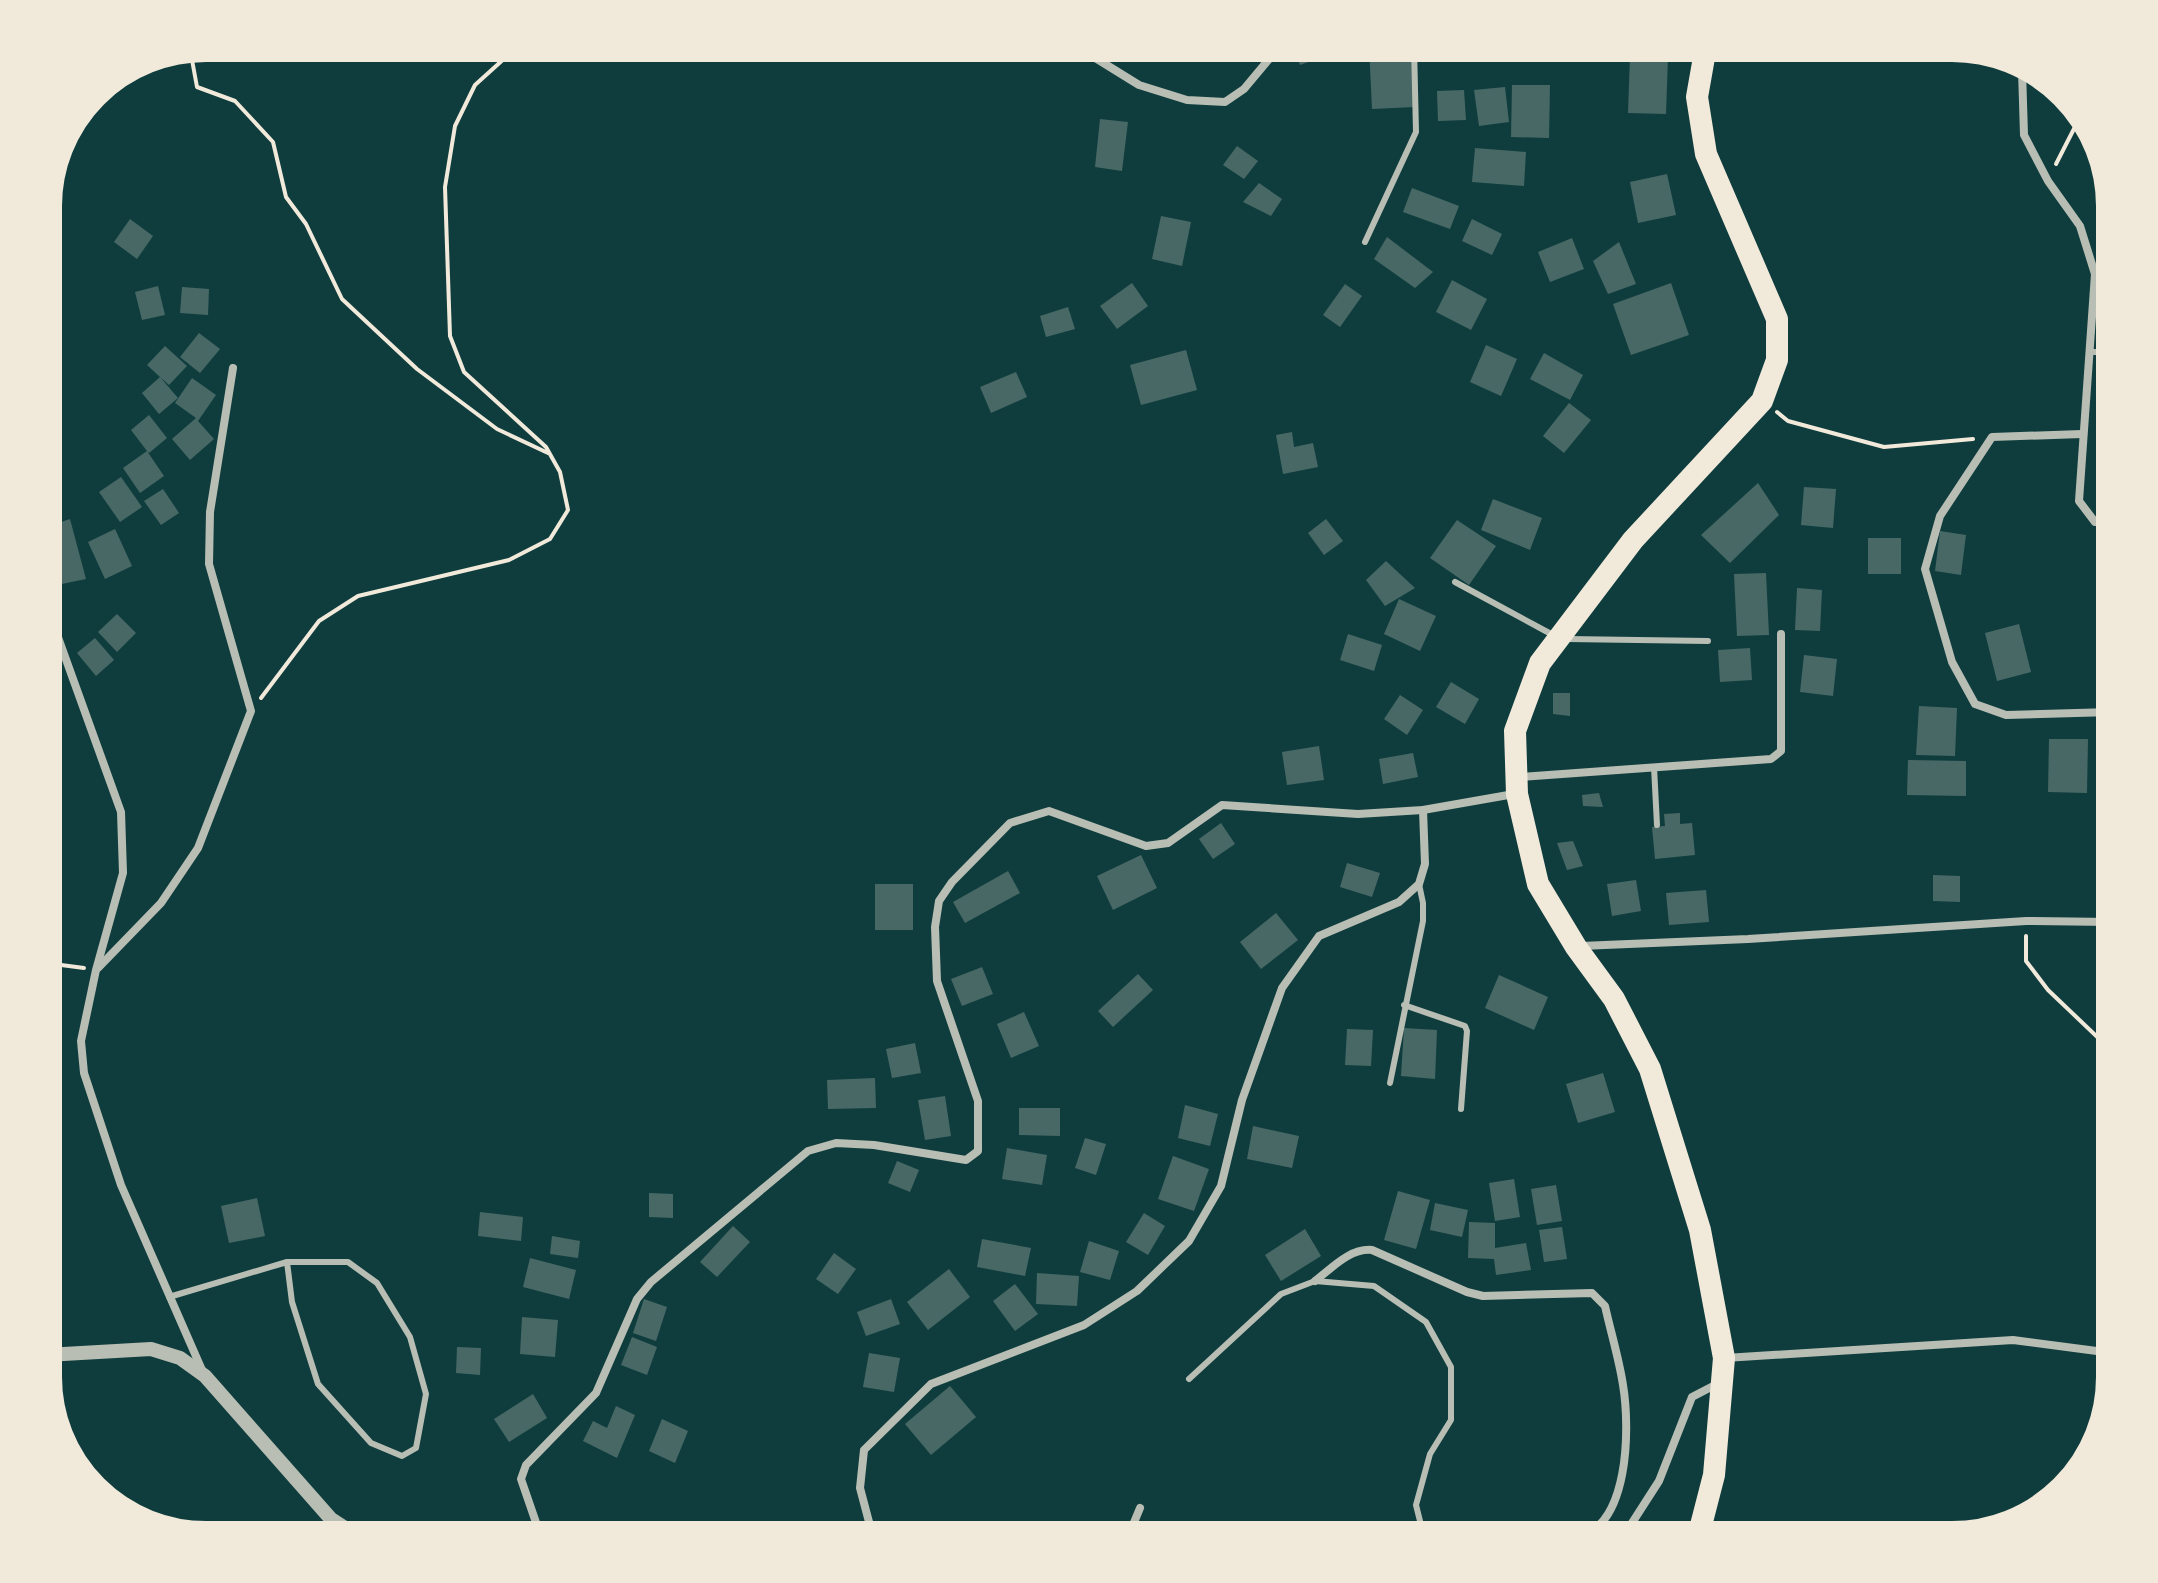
<svg xmlns="http://www.w3.org/2000/svg" width="2158" height="1583" font-family="'Public Sans',sans-serif">
<style>
.building{fill:#486865}
.lines{fill:none;stroke-linecap:round;stroke-linejoin:round}
.path{stroke:#f1e9da;stroke-width:4}
.service{stroke:#b8beb3;stroke-width:6}
.minor{stroke:#b8beb3;stroke-width:8}
.tertiary{stroke:#b8beb3;stroke-width:14}
.trunk{stroke:#f1e9da;stroke-width:22}
.rim{fill:none;stroke:#f1e9da;stroke-width:4}
</style>
<rect width="100%" height="100%" fill="#0f3d3e"/>
<g class="building">
<polygon points="1293,46 1322,46 1325,56 1300,65"/>
<polygon points="1369,46 1412,46 1415,107 1372,109"/>
<polygon points="1575,46 1610,46 1609,57 1574,53"/>
<polygon points="1630,56 1668,57 1666,114 1628,113"/>
<polygon points="1512,85 1550,85 1549,138 1511,137"/>
<polygon points="1505,87 1509,122 1479,126 1474,90"/>
<polygon points="1464,90 1466,120 1438,121 1437,91"/>
<polygon points="1100,119 1128,122 1122,171 1095,167"/>
<polygon points="1237,146 1258,161 1244,179 1223,165"/>
<polygon points="1475,148 1526,152 1524,186 1472,182"/>
<polygon points="1667,174 1676,215 1638,223 1630,182"/>
<polygon points="1259,183 1282,199 1271,216 1243,202"/>
<polygon points="1412,188 1459,206 1450,229 1403,212"/>
<polygon points="1161,216 1191,222 1182,266 1152,259"/>
<polygon points="130,219 153,236 137,259 114,242"/>
<polygon points="1472,219 1502,234 1492,255 1462,241"/>
<polygon points="1387,237 1433,272 1415,288 1374,259"/>
<polygon points="1572,238 1584,269 1550,282 1538,252"/>
<polygon points="1619,242 1636,284 1608,294 1593,261"/>
<polygon points="1452,280 1487,299 1471,330 1436,312"/>
<polygon points="1132,283 1148,306 1117,329 1100,306"/>
<polygon points="1671,283 1689,335 1631,355 1613,304"/>
<polygon points="1345,284 1362,296 1340,327 1323,315"/>
<polygon points="158,286 165,315 142,320 135,292"/>
<polygon points="182,287 209,289 208,315 180,313"/>
<polygon points="1068,307 1075,329 1046,337 1040,316"/>
<polygon points="199,333 220,349 200,373 180,357"/>
<polygon points="1486,345 1517,359 1501,396 1470,382"/>
<polygon points="165,346 187,366 169,385 160,377 178,398 159,414 142,393 160,377 147,365"/>
<polygon points="1186,350 1197,390 1141,405 1130,365"/>
<polygon points="1544,353 1583,375 1570,400 1530,379"/>
<polygon points="1016,372 1027,397 991,413 980,387"/>
<polygon points="192,378 216,395 198,421 214,439 190,460 172,439 196,418 175,403"/>
<polygon points="1569,403 1591,420 1564,453 1543,436"/>
<polygon points="149,415 167,438 149,453 147,451 164,476 140,493 123,468 147,451 131,430"/>
<polygon points="1292,432 1294,447 1313,443 1318,467 1283,474 1276,435"/>
<polygon points="121,477 142,507 120,522 99,492"/>
<polygon points="1758,483 1779,515 1730,563 1701,535"/>
<polygon points="1804,487 1836,489 1833,528 1801,525"/>
<polygon points="163,489 179,513 161,525 144,501"/>
<polygon points="1493,499 1542,518 1530,550 1481,530"/>
<polygon points="70,519 86,579 62,584 46,527"/>
<polygon points="1326,519 1343,541 1324,555 1308,533"/>
<polygon points="1457,520 1496,546 1469,585 1430,558"/>
<polygon points="115,529 132,566 105,579 88,542"/>
<polygon points="1940,531 1966,535 1961,575 1935,571"/>
<rect x="1868" y="538" width="33" height="36"/>
<polygon points="1386,561 1415,588 1385,606 1366,580"/>
<polygon points="1766,573 1769,635 1737,636 1734,574"/>
<polygon points="1797,588 1822,590 1820,631 1795,630"/>
<polygon points="1399,599 1436,616 1420,651 1384,634"/>
<polygon points="117,614 136,633 117,652 98,632"/>
<polygon points="2019,624 2031,672 1997,681 1985,633"/>
<polygon points="1348,634 1382,645 1374,671 1340,660"/>
<polygon points="95,638 114,660 96,676 77,653"/>
<polygon points="1750,648 1752,680 1720,682 1718,650"/>
<polygon points="1804,655 1837,659 1833,696 1800,692"/>
<polygon points="1451,682 1479,699 1465,724 1436,707"/>
<polygon points="1553,693 1570,693 1570,716 1553,714"/>
<polygon points="1400,695 1423,710 1407,735 1384,719"/>
<polygon points="1919,706 1957,708 1955,756 1916,755"/>
<polygon points="2049,739 2088,739 2087,793 2048,792"/>
<polygon points="1319,746 1324,780 1287,785 1282,752"/>
<polygon points="1413,753 1418,777 1383,784 1379,759"/>
<polygon points="1908,760 1966,761 1966,796 1907,795"/>
<polygon points="1599,793 1603,807 1583,806 1582,795"/>
<polygon points="1680,813 1680,824 1692,823 1695,855 1655,859 1652,827 1665,826 1664,814"/>
<polygon points="1221,823 1235,844 1213,859 1199,839"/>
<polygon points="1573,841 1583,866 1567,870 1557,843"/>
<polygon points="1141,855 1157,888 1113,910 1097,876"/>
<polygon points="1347,863 1380,873 1372,897 1340,887"/>
<polygon points="1008,871 1020,893 965,923 953,902"/>
<polygon points="1933,875 1960,876 1960,902 1933,901"/>
<polygon points="1636,880 1641,911 1612,916 1607,884"/>
<rect x="875" y="884" width="38" height="46"/>
<polygon points="1706,890 1709,922 1669,925 1666,893"/>
<polygon points="1276,913 1298,940 1261,969 1240,942"/>
<polygon points="982,967 993,994 962,1006 951,979"/>
<polygon points="1138,974 1153,990 1113,1027 1098,1011"/>
<polygon points="1499,975 1548,997 1534,1030 1485,1008"/>
<polygon points="1024,1012 1039,1046 1011,1058 997,1024"/>
<polygon points="1404,1028 1437,1030 1435,1079 1401,1076"/>
<polygon points="1347,1029 1373,1030 1371,1066 1345,1065"/>
<polygon points="915,1043 921,1073 892,1078 886,1049"/>
<polygon points="1603,1073 1615,1112 1578,1123 1566,1084"/>
<polygon points="875,1078 876,1108 828,1109 827,1080"/>
<polygon points="945,1096 951,1136 925,1140 918,1100"/>
<polygon points="1185,1105 1218,1114 1210,1146 1178,1138"/>
<polygon points="1019,1108 1060,1108 1060,1136 1019,1135"/>
<polygon points="1253,1126 1299,1136 1292,1168 1247,1159"/>
<polygon points="1085,1138 1106,1144 1096,1175 1075,1168"/>
<polygon points="1007,1148 1047,1155 1042,1185 1002,1179"/>
<polygon points="1173,1156 1209,1169 1194,1211 1158,1199"/>
<polygon points="897,1161 919,1170 910,1192 888,1183"/>
<polygon points="1514,1179 1520,1217 1495,1221 1489,1183"/>
<polygon points="1556,1185 1562,1221 1537,1225 1531,1189"/>
<polygon points="1398,1191 1430,1200 1416,1249 1384,1240"/>
<polygon points="649,1193 673,1194 673,1218 649,1217"/>
<polygon points="257,1198 265,1236 229,1243 221,1206"/>
<polygon points="1435,1203 1468,1210 1462,1237 1430,1230"/>
<polygon points="480,1212 523,1217 521,1241 478,1236"/>
<polygon points="1144,1213 1165,1226 1148,1255 1126,1242"/>
<polygon points="1469,1222 1495,1223 1495,1248 1526,1243 1531,1270 1496,1275 1494,1259 1468,1258"/>
<polygon points="733,1226 750,1242 717,1277 700,1262"/>
<polygon points="1562,1227 1567,1259 1544,1262 1539,1230"/>
<polygon points="1305,1229 1321,1256 1281,1281 1265,1255"/>
<polygon points="552,1236 580,1241 578,1258 550,1254"/>
<polygon points="982,1239 1031,1248 1025,1276 977,1267"/>
<polygon points="1089,1241 1119,1251 1110,1280 1080,1272"/>
<polygon points="834,1253 856,1269 838,1294 816,1279"/>
<polygon points="530,1258 576,1270 569,1299 523,1287"/>
<polygon points="949,1269 970,1297 928,1330 907,1302"/>
<polygon points="1037,1273 1079,1276 1077,1306 1036,1304"/>
<polygon points="1015,1284 1038,1314 1015,1331 993,1301"/>
<polygon points="644,1299 667,1307 656,1341 633,1333"/>
<polygon points="891,1299 900,1324 866,1336 857,1312"/>
<polygon points="522,1317 558,1320 555,1357 520,1354"/>
<polygon points="632,1337 657,1347 647,1375 621,1365"/>
<polygon points="457,1347 481,1348 480,1375 456,1373"/>
<polygon points="869,1353 900,1358 894,1392 863,1387"/>
<polygon points="950,1386 976,1417 931,1455 905,1424"/>
<polygon points="533,1394 547,1418 509,1442 494,1419"/>
<polygon points="616,1406 635,1415 617,1458 583,1441 593,1421 607,1428"/>
<polygon points="662,1419 688,1431 675,1463 649,1451"/>
</g>
<g class="lines">
<g class="path">
<polyline points="190,49 197,87 235,101 273,142 286,197 306,224 342,299 417,369 497,429 548,453"/>
<polyline points="2056,164 2080,117"/>
<polyline points="1777,412 1788,421 1884,447 1973,439"/>
<polyline points="261,698 319,621 358,596 509,560 550,539 568,510 560,472 546,447 464,372 450,336 445,187 455,126 475,85 506,57 544,46"/>
<polyline points="2026,936 2026,961 2048,990 2112,1051"/>
<polyline points="46,963 84,968"/>
</g>
<g class="service">
<polyline points="1365,242 1416,132 1414,46"/>
<polyline points="2091,352 2112,352"/>
<polyline points="1455,582 1553,635"/>
<polyline points="1567,639 1708,641"/>
<polyline points="1654,767 1657,825"/>
<polyline points="1404,1005 1465,1026 1467,1031 1461,1109"/>
<polyline points="1390,1083 1423,921 1423,903 1419,884"/>
<polyline points="169,1297 287,1262 348,1262 377,1283 410,1337 426,1394 416,1448 402,1456 371,1443 318,1384 292,1302 287,1262"/>
<polyline points="1189,1379 1281,1294 1315,1281 1374,1286 1426,1322 1451,1367 1451,1420 1430,1454 1416,1505 1424,1537"/>
</g>
<g class="minor">
<polyline points="1076,46 1139,85 1187,100 1225,102 1244,89 1280,46"/>
<polyline points="2022,70 2024,135 2048,181 2080,226 2095,274 2079,501 2095,522 2112,522"/>
<polyline points="2082,434 1992,437 1940,516 1925,569 1952,662 1975,704 2006,715 2112,712"/>
<polyline points="46,604 121,812 123,873 96,970 81,1041 84,1073 121,1185 202,1370"/>
<polyline points="1519,777 1771,759 1781,751 1781,634"/>
<polyline points="1581,946 1748,939 2026,921 2112,922"/>
<polyline points="98,968 161,903 198,848 251,711 209,564 210,512 233,368"/>
<path d="M1315 1281C1332 1268 1350 1248 1372 1250L1467 1292 1483 1296 1592 1293 1605 1306C1611 1333 1619 1359 1623 1385 1630 1427 1630 1529 1575 1537"/>
<polyline points="1725,1358 2013,1340 2112,1353"/>
<polyline points="541,1537 521,1479 526,1465 596,1393 637,1299 651,1282 808,1151 836,1143 874,1145 966,1160 978,1151 978,1101 937,981 935,927 939,901 952,882 1010,823 1049,811 1146,846 1168,843 1222,805 1358,814 1423,810 1514,794"/>
<polyline points="873,1537 860,1488 864,1450 931,1384 1084,1325 1137,1291 1189,1241 1221,1186 1242,1100 1282,988 1319,936 1399,902 1419,884 1425,864 1423,810"/>
<polyline points="1128,1537 1140,1508"/>
<polyline points="1623,1537 1659,1481 1692,1397 1719,1383"/>
</g>
<polyline class="tertiary" points="46,1355 151,1349 180,1358 205,1376 331,1519 359,1537"/>
<polyline class="trunk" points="1698,1537 1714,1475 1724,1358 1700,1230 1650,1069 1614,999 1576,947 1538,884 1517,794 1515,731 1540,663 1633,540 1762,401 1777,360 1777,319 1706,154 1697,97 1706,46"/>
</g>
<path d="M0 0H2158V1583H0ZM206 60H1952A146 146 0 0 1 2098 206V1377A146 146 0 0 1 1952 1523H206A146 146 0 0 1 60 1377V206A146 146 0 0 1 206 60Z" fill="#f1e9da" fill-rule="evenodd"/>
<path class="rim" d="M206 60H1952A146 146 0 0 1 2098 206V1377A146 146 0 0 1 1952 1523H206A146 146 0 0 1 60 1377V206A146 146 0 0 1 206 60Z"/>
</svg>
